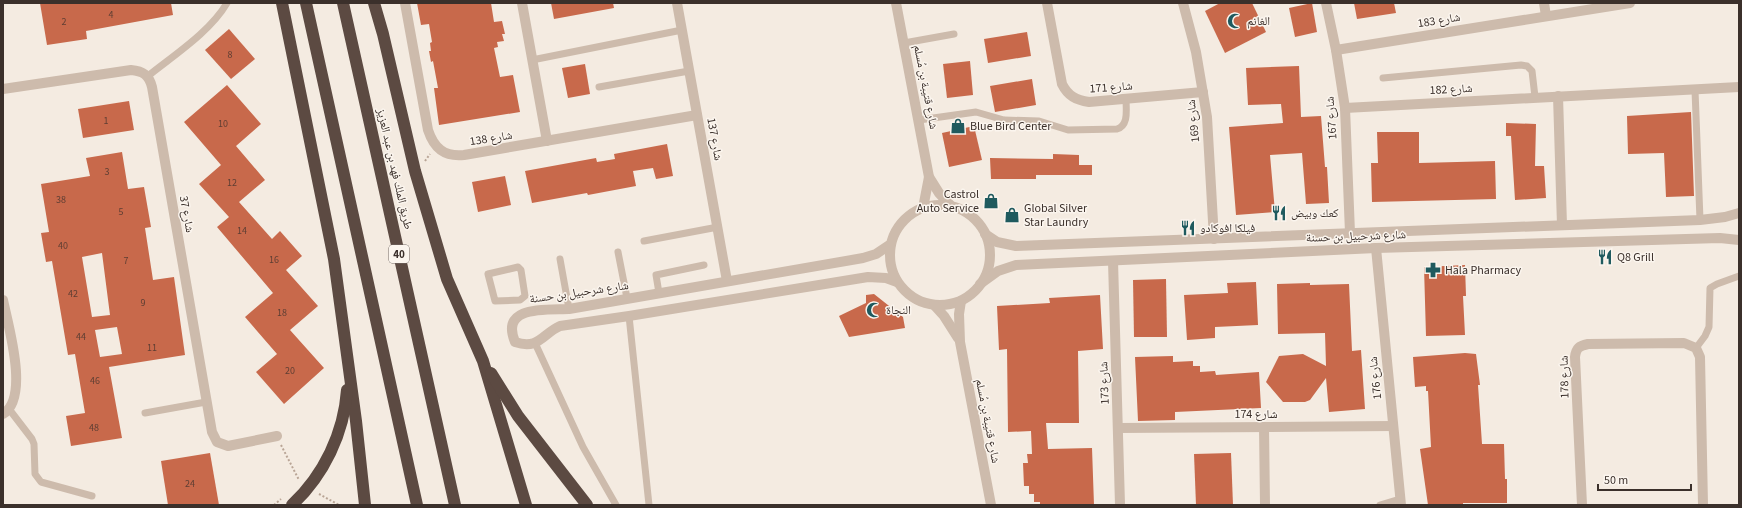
<svg xmlns="http://www.w3.org/2000/svg" width="1742" height="508" font-family="'Source Sans 3','Noto Naskh Arabic',sans-serif">
<style>
.building{fill:#c8694b;fill-rule:evenodd}
.lines{fill:none;stroke-linecap:round;stroke-linejoin:round}
.path{stroke:#b9a596;stroke-width:2;stroke-dasharray:2 2;stroke-linecap:butt}
.service{stroke:#cdbbac;stroke-width:7}
.minor{stroke:#cdbbac;stroke-width:10}
.tertiary{stroke:#cdbbac;stroke-width:10}
.motorway{stroke:#5c4a42;stroke-width:12}
.labels{text-anchor:middle;stroke-width:3;stroke-linejoin:round;paint-order:stroke}
.number-label{font-size:10px;fill:#5e3e33}
.shield{fill:#fbf5ee;stroke:#756b66;stroke-width:1}
.shield-label{font-size:11px;font-weight:bold;fill:#3b302b}
.street-label{font-size:12px;fill:#3b302b;stroke:#fbf5ee}
.poi-label{font-size:12px;fill:#3b302b;stroke:#fbf5ee;text-anchor:start}
</style>
<rect width="100%" height="100%" fill="#f4ebe1"/>
<g class="building">
<polygon points="40,3 171,3 173,15 86,31 87,39 47,45"/>
<polygon points="417,3 491,3 494,22 502,21 505,34 502,34 504,41 497,42 498,47 494,48 500,77 513,75 520,112 439,125 434,88 438,88 433,61 431,62 429,51 431,51 430,43 432,42 429,24 421,25"/>
<polygon points="551,3 613,3 614,8 554,19"/>
<polygon points="1220,3 1252,3 1266,32 1225,53 1205,11"/>
<polygon points="1312,3 1317,32 1295,37 1289,8"/>
<polygon points="1354,3 1394,3 1396,13 1357,19"/>
<polygon points="229,29 255,59 231,79 205,50"/>
<polygon points="1027,32 1031,56 988,63 984,39"/>
<polygon points="970,61 973,95 947,98 943,64"/>
<polygon points="585,64 590,94 568,98 562,68"/>
<polygon points="1299,66 1301,117 1321,116 1325,167 1327,167 1329,203 1306,204 1302,153 1270,155 1275,212 1236,215 1229,127 1283,123 1281,104 1248,105 1246,68"/>
<polygon points="1032,79 1036,105 995,112 990,86"/>
<polygon points="227,85 261,124 236,146 265,180 239,202 272,239 280,231 302,256 286,270 318,306 290,330 324,368 284,404 256,372 277,354 245,317 273,293 217,227 229,217 199,184 221,165 184,122"/>
<polygon points="129,101 134,130 83,138 78,109"/>
<polygon points="1691,112 1694,196 1666,197 1664,153 1628,154 1627,116"/>
<polygon points="1506,123 1536,124 1535,166 1544,166 1546,198 1515,200 1511,136 1506,136"/>
<polygon points="974,126 982,160 949,167 942,133"/>
<polygon points="1377,132 1419,132 1419,163 1495,161 1496,199 1372,202 1371,163 1378,163"/>
<polygon points="667,144 673,176 656,179 653,168 633,171 636,186 588,195 587,193 532,203 525,171 596,158 597,162 615,159 614,154"/>
<path d="M122 152 128 189 144 187 151 227 145 228 153 280 174 277 185 355 109 367 122 438 71 446 66 416 85 413 75 354 68 355 52 261 46 262 41 233 49 232 41 184 90 176 86 158ZM102 253 110 315 92 317 82 257ZM117 327 122 354 100 357 95 330Z"/>
<polygon points="1053,154 1079,155 1079,165 1092,165 1092,175 1036,175 1036,179 991,179 990,158 1053,159"/>
<polygon points="505,176 511,205 478,212 472,182"/>
<polygon points="1465,265 1466,296 1463,296 1465,335 1426,336 1424,267"/>
<polygon points="1166,279 1167,337 1134,337 1133,280"/>
<polygon points="1256,282 1258,325 1215,327 1215,338 1187,340 1184,295 1228,293 1227,283"/>
<polygon points="1310,283 1310,285 1349,284 1352,351 1361,350 1365,409 1329,412 1326,378 1310,400 1305,402 1283,402 1266,382 1279,356 1303,354 1326,366 1325,333 1278,334 1277,284"/>
<polygon points="874,294 903,317 905,328 849,337 839,316 866,303 866,295"/>
<polygon points="1100,295 1103,349 1078,351 1079,423 1046,423 1048,449 1092,448 1094,505 1040,505 1040,502 1034,502 1034,494 1029,494 1029,486 1024,486 1023,463 1028,463 1027,454 1032,454 1031,431 1008,432 1007,349 999,350 997,306 1050,303 1049,298"/>
<polygon points="1465,353 1476,354 1480,385 1478,385 1482,444 1504,444 1505,479 1507,479 1507,503 1463,503 1463,505 1428,505 1420,449 1431,447 1428,391 1426,391 1426,386 1415,387 1413,357"/>
<polygon points="1173,356 1173,362 1193,361 1193,366 1200,366 1200,372 1215,371 1216,375 1259,372 1261,408 1175,412 1175,420 1138,421 1135,357"/>
<polygon points="210,453 219,505 168,505 161,461"/>
<polygon points="1231,453 1233,505 1196,505 1194,454"/>
</g>
<g class="lines">
<g class="path">
<polyline points="425,161 430,154"/>
<polyline points="281,445 299,480"/>
<polyline points="319,494 339,505"/>
<polyline points="274,505 281,499"/>
</g>
<g class="service">
<polyline points="904,43 954,34"/>
<polyline points="532,60 682,30"/>
<path d="M148 76C174 55 210 32 227 3"/>
<polyline points="1383,78 1521,65 1527,66 1532,71 1535,97"/>
<polyline points="599,87 689,71"/>
<polyline points="1695,90 1700,220"/>
<path d="M919 120 976 112 1004 120 1039 121 1068 130 1117 129C1129 125 1126 110 1126 99"/>
<polyline points="644,241 718,227"/>
<polyline points="618,252 627,298"/>
<polyline points="560,259 569,309"/>
<polygon points="518,267 521,270 525,296 520,300 495,301 488,274"/>
<polyline points="659,293 656,275 704,265"/>
<polyline points="629,316 649,505"/>
<polyline points="535,343 583,447 616,505"/>
<polyline points="1696,348 1705,336 1709,327 1710,288 1717,284 1739,276"/>
<polyline points="9,409 32,439 34,444 35,474 41,482 92,496"/>
<polyline points="145,413 206,402"/>
<polyline points="1380,505 1400,499"/>
</g>
<g class="minor">
<path d="M405 3 428 130C434 148 444 157 464 155L697 115"/>
<polyline points="522,3 547,141"/>
<polyline points="677,3 727,281"/>
<path d="M1047 3 1062 84C1068 96 1076 100 1089 102L1203 92"/>
<polyline points="1183,3 1196,52 1207,117 1214,239"/>
<polyline points="1326,3 1336,50 1345,108 1350,233"/>
<polyline points="1544,3 1546,16"/>
<polyline points="1336,50 1630,3"/>
<path d="M3 89 131 70C143 71 149 75 152 87L212 432 217 442 228 446 277 436"/>
<polyline points="1558,96 1562,225"/>
<polyline points="1345,108 1739,87"/>
<path d="M891 244 876 254 863 258 569 309C546 310 500 305 515 342 539 350 542 334 560 326L629 316 868 277 886 278 897 282"/>
<polyline points="1376,248 1401,505"/>
<polyline points="1113,261 1120,505"/>
<path d="M3 300C8 325 30 398 3 414"/>
<polyline points="1264,427 1265,505"/>
<polyline points="1118,428 1393,426"/>
<path d="M1582 505 1575 357C1576 348 1579 346 1588 344L1684 343 1696 348 1700 357 1703 505"/>
</g>
<g class="tertiary">
<polyline points="896,3 929,177 939,193 952,207"/>
<circle cx="940" cy="255" r="50"/>
<polyline points="923,208 929,177"/>
<polyline points="985,234 997,242 1016,246 1700,220 1725,217 1739,213"/>
<polyline points="980,284 998,271 1016,265 1376,248 1720,238 1739,240"/>
<polyline points="961,301 959,314 960,342 991,505"/>
<polyline points="934,305 944,316 958,338"/>
</g>
<g class="motorway">
<polyline points="282,3 334,259 356,421 365,505"/>
<polyline points="306,3 417,505"/>
<polyline points="343,3 455,505"/>
<polyline points="374,3 383,34 415,171 447,279 483,361 526,505"/>
<polyline points="491,373 518,416 587,505"/>
<path d="M292 505C324 475 344 433 347 390"/>
</g>
</g>
<defs>
<g id="mosque-bare" transform="scale(1.2)"><path d="M3.5-4.9A6 6 0 1 0 3.5 4.9A5 5 0 1 1 3.5-4.9Z" fill="#1f5a5e" stroke="#fbf5ee" stroke-width="2.5" paint-order="stroke"/></g>
<g id="shop-bare" transform="scale(1.2)"><path d="M-5-2.5h2.3a2.7 3.5 0 0 1 5.4 0H5L5.5 6h-11ZM-1.5-2.5h3a1.5 2.3 0 0 0-3 0Z" fill="#1f5a5e" stroke="#fbf5ee" stroke-width="2.5" paint-order="stroke"/></g>
<g id="restaurant-bare" transform="scale(1.2)"><path d="M-5-6h1v4h1v-4h1v4h1v-4h1v5L-1.5 .5V6h-2V.5L-5-1ZM5-6V6H3V1.5H1.5Q1.5-4 5-6Z" fill="#1f5a5e" stroke="#fbf5ee" stroke-width="2.5" paint-order="stroke"/></g>
<g id="pharmacy-bare" transform="scale(1.2)"><path d="M-2-6h4v4h4v4h-4v4h-4v-4h-4v-4h4Z" fill="#1f5a5e" stroke="#fbf5ee" stroke-width="2.5" paint-order="stroke"/></g>
</defs>
<g fill-rule="evenodd">
<use href="#mosque-bare" x="1235" y="21"/>
<use href="#shop-bare" x="958" y="126"/>
<use href="#shop-bare" x="991" y="201"/>
<use href="#restaurant-bare" x="1279" y="213"/>
<use href="#shop-bare" x="1012" y="215"/>
<use href="#restaurant-bare" x="1188" y="228"/>
<use href="#restaurant-bare" x="1605" y="257"/>
<use href="#pharmacy-bare" x="1433" y="270"/>
<use href="#mosque-bare" x="874" y="310"/>
</g>
<g class="labels">
<g class="number-label">
<text x="111" y="18">4</text>
<text x="64" y="25">2</text>
<text x="230" y="58">8</text>
<text x="106" y="124">1</text>
<text x="223" y="127">10</text>
<text x="107" y="175">3</text>
<text x="232" y="186">12</text>
<text x="61" y="203">38</text>
<text x="121" y="215">5</text>
<text x="242" y="234">14</text>
<text x="63" y="249">40</text>
<text x="274" y="263">16</text>
<text x="126" y="264">7</text>
<text x="73" y="297">42</text>
<text x="143" y="306">9</text>
<text x="282" y="316">18</text>
<text x="81" y="340">44</text>
<text x="152" y="351">11</text>
<text x="290" y="374">20</text>
<text x="95" y="384">46</text>
<text x="94" y="431">48</text>
<text x="190" y="487">24</text>
</g>
<rect class="shield" x="389" y="245" width="20" height="18" rx="3"/>
<g class="shield-label">
<text x="399" y="258">40</text>
</g>
<g class="street-label">
<text transform="translate(1439 20) rotate(-9)" y="4">شارع 183</text>
<text transform="translate(926 87) rotate(79)" y="4">شارع قتيبة بن مُسلم</text>
<text transform="translate(1111 87) rotate(-4)" y="4">شارع 171</text>
<text transform="translate(1451 89) rotate(-3)" y="4">شارع 182</text>
<text transform="translate(1331 118) rotate(-94)" y="4">شارع 167</text>
<text transform="translate(1193 121) rotate(-96)" y="4">شارع 169</text>
<text transform="translate(491 138) rotate(-9)" y="4">شارع 138</text>
<text transform="translate(715 139) rotate(80)" y="4">شارع 137</text>
<text transform="translate(395 169) rotate(77)" y="4">طريق الملك فهد بن عبد العزيز</text>
<text transform="translate(187 214) rotate(80)" y="4">شارع 37</text>
<text transform="translate(1356 236) rotate(-2)" y="4">شارع شرحبيل بن حسنة</text>
<text transform="translate(579 292) rotate(-8)" y="4">شارع شرحبيل بن حسنة</text>
<text transform="translate(1564 377) rotate(-91)" y="4">شارع 178</text>
<text transform="translate(1375 378) rotate(-96)" y="4">شارع 176</text>
<text transform="translate(1104 383) rotate(-92)" y="4">شارع 173</text>
<text x="1256" y="418">شارع 174</text>
<text transform="translate(988 421) rotate(79)" y="4">شارع قتيبة بن مُسلم</text>
</g>
<g class="poi-label">
<text x="1247" y="25">الغانم</text>
<text x="970" y="130">Blue Bird Center</text>
<text x="979" y="198" text-anchor="end">Castrol<tspan x="979" dy="14">Auto Service</tspan></text>
<text x="1024" y="212">Global Silver<tspan x="1024" dy="14">Star Laundry</tspan></text>
<text x="1291" y="217">كعك وبيض</text>
<text x="1200" y="232">فيلكا افوكادو</text>
<text x="1617" y="261">Q8 Grill</text>
<text x="1445" y="274">Hala Pharmacy</text>
<text x="886" y="314">النجاة</text>
</g>
</g>
<rect width="1742" height="508" fill="none" stroke="#3b302b" stroke-width="8"/>
<path d="M1598 484v6h93v-6" fill="none" stroke="#3b302b" stroke-width="2"/>
<text x="1604" y="484" font-size="12" fill="#3b302b" stroke="#fbf5ee" stroke-width="3" paint-order="stroke">50 m</text>
</svg>
